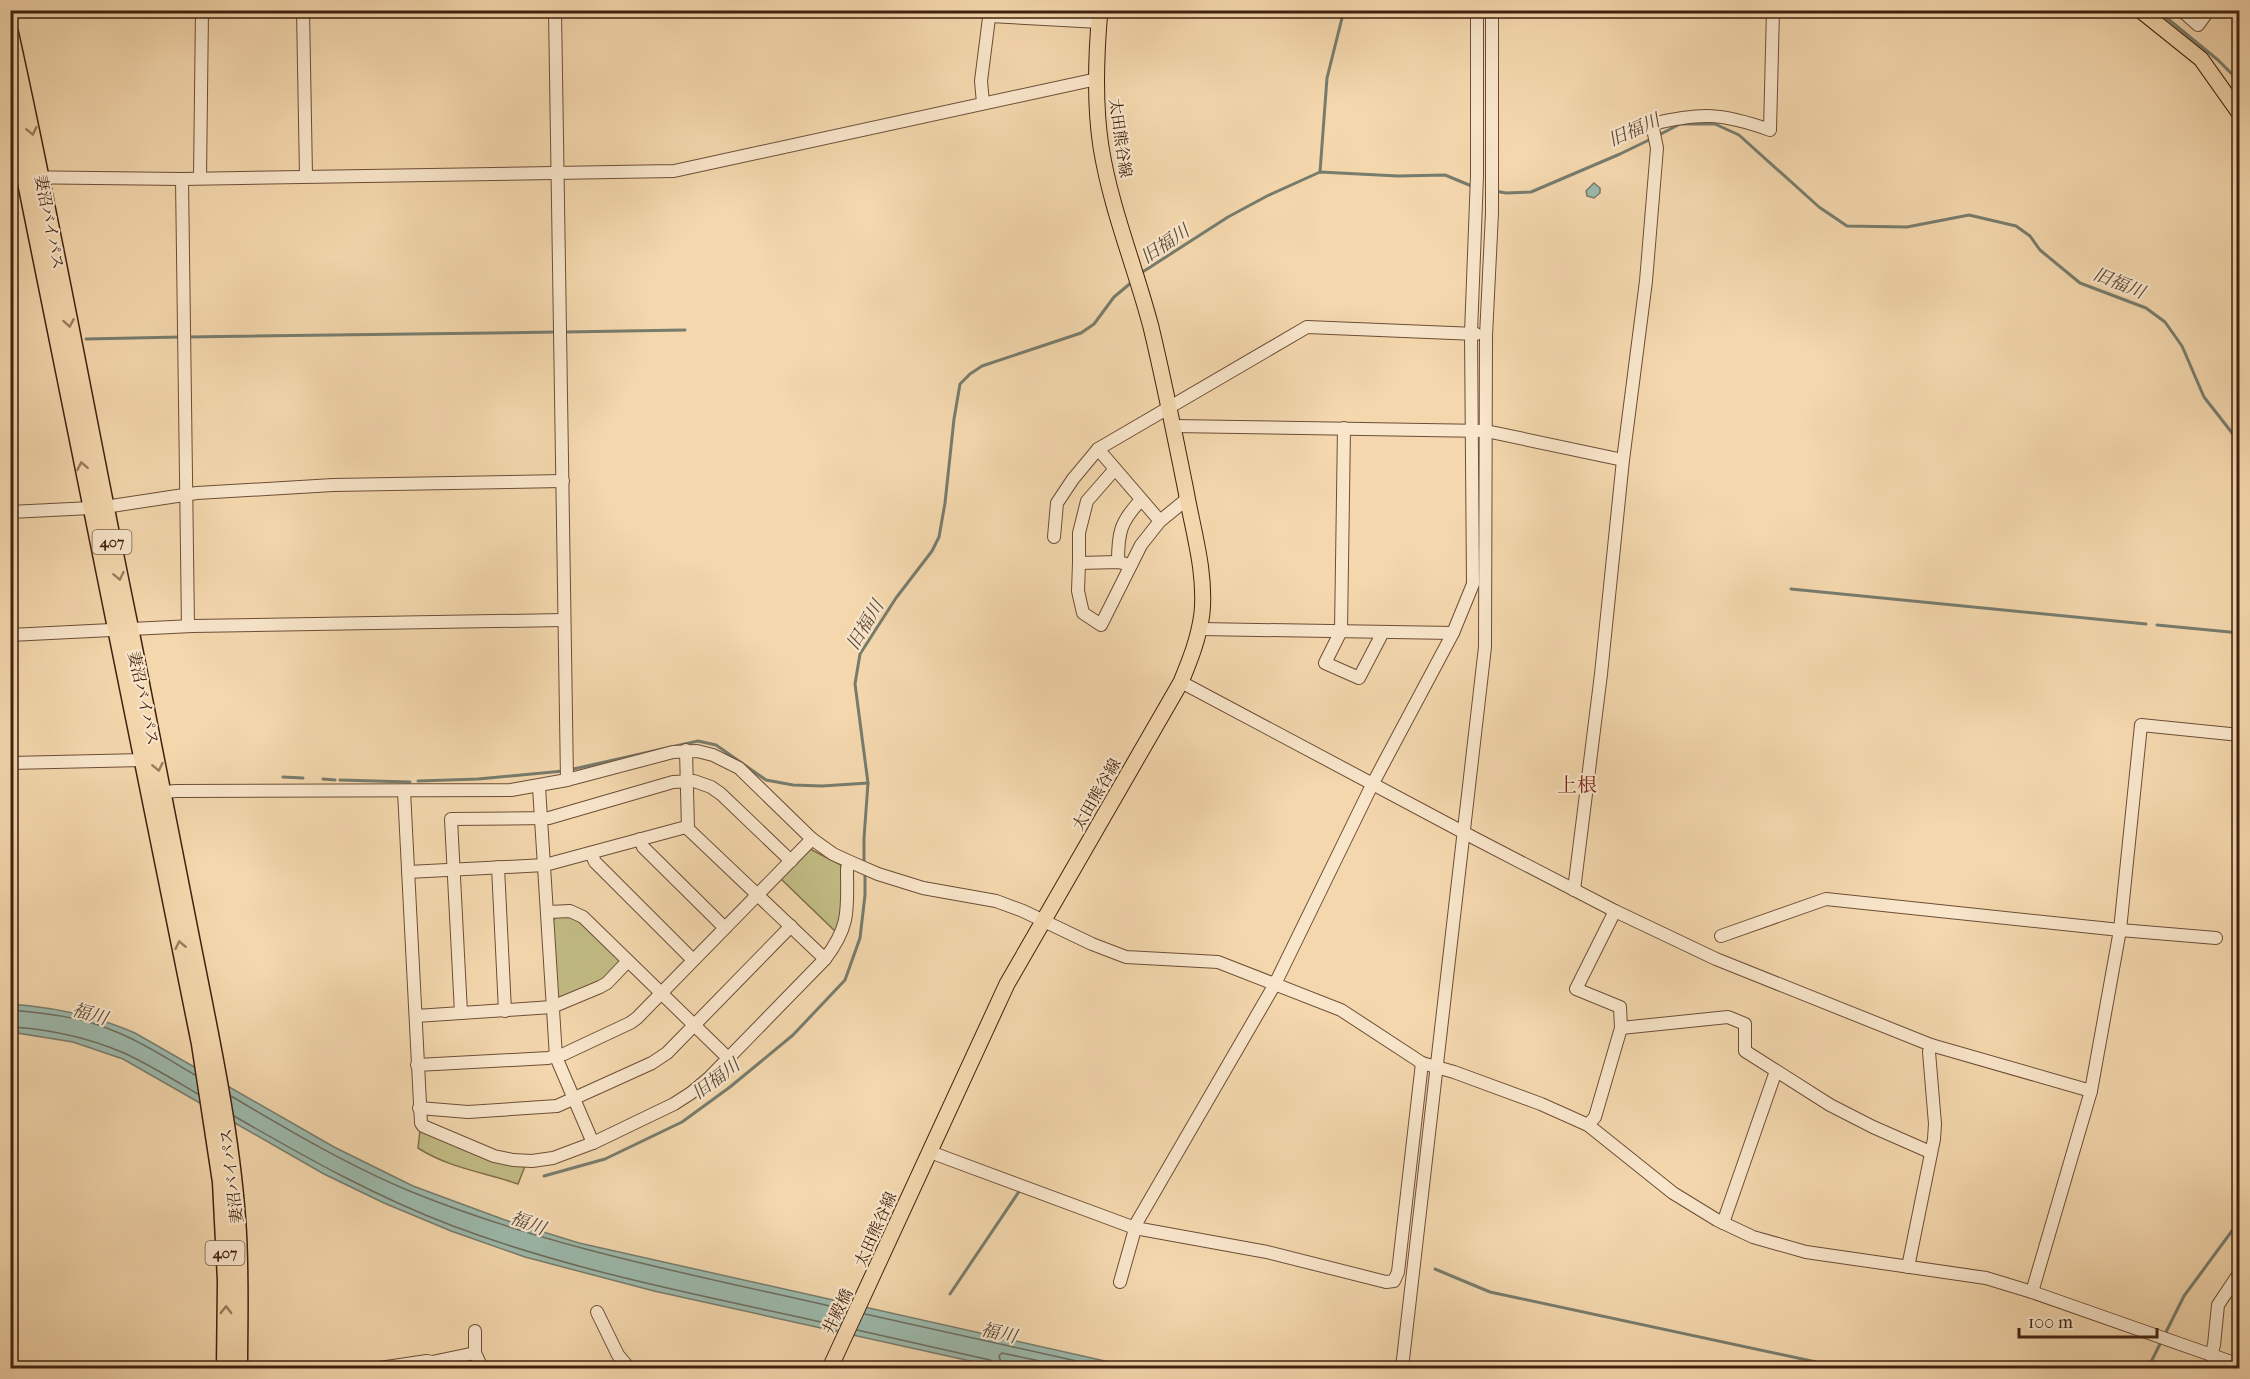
<svg xmlns="http://www.w3.org/2000/svg" width="2250" height="1379" font-family="'IM FELL French Canon','Noto Serif JP',serif">
<style>
.green{fill:#c2bc85;stroke:#816e4a;stroke-width:1.5}
.water{fill:#9cb9ac;stroke:#777c6d;stroke-width:1.5}
.lines{fill:none;stroke-linecap:round;stroke-linejoin:round}
.shore{stroke:#6e6d5e;stroke-width:1.5}
.stream{stroke:#777c6d;stroke-width:3}
.minor-casing{stroke:#6d4e36;stroke-width:14}
.major-casing{stroke:#40210f;stroke-width:17}
.highway-casing{stroke:#40210f;stroke-width:19}
.minor{stroke:#f8e5ca;stroke-width:12}
.major{stroke:#f4d7ad;stroke-width:15}
.highway{stroke:#f4d7ad;stroke-width:16}
.oneway{stroke:#9a7c5e}
.labels{text-anchor:middle;stroke-width:4.5;stroke-linejoin:round;paint-order:stroke}
.shield{fill:#f8e5ca;stroke:#775c47;stroke-width:1.5}
.shield-label{font-size:15px;font-weight:bold;fill:#40210f}
.street-label{font-size:16px;fill:#40210f;stroke:#f8e5ca}
.water-label{font-size:18px;font-style:italic;fill:#574736;stroke:#f8e5ca}
.quarter-label{font-size:20px;fill:#7a1f14;stroke:#f8e5ca}
</style>
<rect width="100%" height="100%" fill="#f4d7ad"/>
<filter id="stains"><feTurbulence type="fractalNoise" baseFrequency=".00333" numOctaves="4"/><feColorMatrix values="0 0 0 0 .2 0 0 0 0 .09 0 0 0 0 .02 0 0 0 .5 -.17"/></filter>
<radialGradient id="worn" r=".72"><stop offset=".6" stop-color="#630" stop-opacity="0"/><stop offset="1" stop-color="#630" stop-opacity=".3"/></radialGradient>
<g class="green">
<polygon points="810,849 841,865 843,904 837,933 781,879"/>
<polygon points="556,916 573,916 619,958 620,965 604,981 561,1001 556,997 553,921"/>
<path d="M420 1130 525 1166 518 1184C483 1172 449 1168 418 1148Z"/>
</g>
<g class="water">
<polygon points="1594,183 1600,188 1600,193 1594,198 1587,196 1586,191"/>
<path d="M10 1004C54 1007 96 1016 135 1033L334 1147 413 1186 505 1220 579 1243 1136 1368H1002L654 1291 525 1257 451 1231 384 1203 324 1174 123 1059 73 1042 11 1032Z"/>
</g>
<g class="lines">
<g class="shore">
<path d="M10 1010C45 1013 82 1017 114 1031 143 1042 169 1060 195 1075"/>
<path d="M10 1027C48 1029 89 1038 124 1053 150 1065 174 1080 198 1094"/>
<path d="M231 1096C288 1130 351 1167 412 1192 552 1249 700 1276 847 1310"/>
<path d="M234 1116C305 1157 376 1197 453 1226 578 1273 710 1297 839 1326"/>
<polyline points="865,1314 1108,1368"/>
<polyline points="857,1330 990,1360 995,1363 996,1368"/>
<polyline points="1003,1368 999,1356 1002,1353 1073,1368"/>
</g>
<g class="stream">
<polyline points="2157,10 2218,60 2240,82"/>
<polyline points="1657,136 1680,124 1715,124 1739,135 1819,207 1847,226 1907,227 1969,215 2016,226 2030,236 2040,250 2080,283 2146,308 2165,322 2182,346 2204,397 2240,443"/>
<polyline points="1320,172 1327,78 1344,10"/>
<polyline points="1495,191 1506,193 1531,192 1620,154 1651,139"/>
<polyline points="1141,273 1228,217 1267,196 1320,172 1398,176 1445,175 1474,187"/>
<polyline points="565,332 685,330"/>
<polyline points="187,337 558,332"/>
<polyline points="86,339 180,337"/>
<polyline points="1791,589 2146,624"/>
<polyline points="2157,625 2240,633"/>
<polyline points="569,770 698,741 716,745 766,780 793,785 822,786 868,783"/>
<polyline points="283,777 303,778"/>
<polyline points="323,779 335,780"/>
<polyline points="340,780 410,782"/>
<polyline points="418,781 478,779 563,771"/>
<polyline points="864,864 864,838 868,783 855,684 860,654 896,598 932,551 939,537 945,503 954,419 960,384 970,374 982,366 1081,333 1094,324 1114,297 1132,282"/>
<polyline points="544,1176 605,1159 682,1122 730,1087 793,1035 845,980 860,938 865,895 865,871"/>
<polyline points="1435,1269 1490,1292 1844,1368"/>
<polyline points="950,1294 1020,1190"/>
<polyline points="2164,1336 2184,1296 2240,1220"/>
<polyline points="2148,1368 2161,1342"/>
</g>
<g class="minor-casing">
<g id="minor">
<polyline points="303,10 306,176"/>
<polyline points="555,10 567,780"/>
<polyline points="2181,10 2198,25 2209,10"/>
<polyline points="990,16 1099,22"/>
<polyline points="983,103 981,81 990,10"/>
<polyline points="10,177 182,179 674,171 1097,79"/>
<polyline points="200,178 202,10"/>
<polyline points="182,179 188,626"/>
<polyline points="1173,426 1486,431 1623,460"/>
<polyline points="1344,428 1341,631 1325,663 1359,678 1383,632"/>
<polyline points="1098,449 1160,521"/>
<polyline points="1115,469 1087,501 1079,533 1079,563 1118,562 1131,565"/>
<polyline points="105,507 197,493 333,485 563,481"/>
<polyline points="10,512 91,508"/>
<polyline points="1054,537 1057,503 1073,479 1098,449 1307,327 1476,334"/>
<path d="M1118 562C1118 533 1120 522 1141 500"/>
<polyline points="1079,563 1078,591 1083,613 1101,625 1141,545 1160,521 1187,499"/>
<polyline points="1200,629 1453,633"/>
<polyline points="10,635 192,626 564,620"/>
<polyline points="1181,682 1476,839 1615,911 1716,959 1931,1045 2091,1091"/>
<polyline points="686,750 688,829"/>
<polyline points="10,763 143,760"/>
<polyline points="539,787 556,1057 593,1143"/>
<path d="M404 791 421 1123 423 1126 494 1156 513 1160 532 1161 553 1158 593 1143 674 1104 691 1093 709 1078 825 959C851 925 847 909 847 869L849 862"/>
<polyline points="154,793 176,791 511,790 567,780 673,752 697,751 713,755 739,768 812,839 833,854 855,864 878,874 923,888 996,901 1023,911 1092,944 1126,957 1218,962 1341,1010 1422,1063 1454,1072 1541,1104 1588,1125 1673,1193 1717,1220 1753,1237 1806,1252 1986,1278 2032,1292 2240,1365"/>
<polyline points="640,839 643,847 725,928"/>
<polyline points="591,853 595,862 693,960"/>
<polyline points="498,867 505,1011"/>
<polyline points="408,872 545,865 686,827 825,959"/>
<path d="M1574 890 1601 674 1623 460 1646 281 1657 148 1652 124C1702 112 1722 113 1770 130L1773 10"/>
<polyline points="548,912 570,911 583,917 728,1058"/>
<polyline points="1721,936 1826,899 2120,930 2216,938"/>
<polyline points="461,1013 451,819 549,818 673,782 694,781 711,787 721,794 791,861"/>
<polyline points="416,1016 552,1007 600,987 607,983 627,962"/>
<polyline points="1621,1028 1728,1017 1745,1024 1745,1051 1830,1105 1873,1127 1930,1152"/>
<polyline points="417,1065 548,1058 564,1054 630,1023 637,1018 812,839"/>
<polyline points="419,1108 468,1112 557,1106 652,1063 667,1053 791,926"/>
<polyline points="1588,1125 1595,1117 1621,1028 1620,1007 1576,989 1615,911"/>
<polyline points="930,1152 1135,1228 1267,1252 1386,1282 1394,1281 1398,1272 1422,1063"/>
<polyline points="1723,1223 1776,1071"/>
<polyline points="1908,1267 1934,1139 1935,1124 1929,1052 1931,1045"/>
<polyline points="1120,1282 1137,1222 1275,984 1372,785 1453,633 1473,584 1471,333 1477,176 1477,10"/>
<polyline points="2032,1292 2091,1091 2120,930 2141,725 2240,735"/>
<polyline points="597,1312 618,1355 629,1368"/>
<polyline points="475,1331 475,1353 482,1368"/>
<polyline points="2211,1355 2214,1345 2218,1305 2240,1272"/>
<polyline points="432,1362 475,1353"/>
<polyline points="380,1368 427,1361 432,1362 433,1368"/>
<polyline points="1402,1368 1485,647 1486,336 1492,213 1492,10"/>
</g>
</g>
<g class="major-casing">
<g id="major">
<polyline points="2140,10 2201,59 2240,114"/>
<path d="M830 1368 1007 984 1181 682C1190 660 1199 638 1202 613 1206 572 1193 531 1186 491 1175 436 1164 381 1151 327 1135 266 1111 209 1101 147 1094 102 1096 55 1100 10"/>
</g>
</g>
<g class="highway-casing">
<g id="highway">
<path d="M10 33C54 231 89 430 130 628 151 733 172 838 192 943 210 1034 230 1126 237 1218 241 1268 239 1319 239 1368"/>
<polyline points="10,103 200,1044 221,1182 226,1281 225,1368"/>
</g>
</g>
<use href="#minor" class="minor"/>
<use href="#major" class="major"/>
<use href="#highway" class="highway"/>
</g>
<defs><path id="oneway-chevron" d="M-2-3.5L2.5 0L-2 3.5" fill="none" stroke-width="1.6" stroke-linecap="round" stroke-linejoin="round" transform="scale(1.5)"/></defs>
<g class="oneway">
<use href="#oneway-chevron" transform="translate(32 131) rotate(78)"/>
<use href="#oneway-chevron" transform="translate(69 323) rotate(80)"/>
<use href="#oneway-chevron" transform="translate(82 466) rotate(-101)"/>
<use href="#oneway-chevron" transform="translate(119 576) rotate(78)"/>
<use href="#oneway-chevron" transform="translate(158 767) rotate(78)"/>
<use href="#oneway-chevron" transform="translate(180 945) rotate(-102)"/>
<use href="#oneway-chevron" transform="translate(226 1310) rotate(-89)"/>
</g>
<g class="labels">
<g class="shield">
<rect x="92.5" y="530" width="39" height="24" rx="4.5"/>
<rect x="205.5" y="1241" width="39" height="24" rx="4.5"/>
</g>
<g class="shield-label">
<text x="112" y="547">407</text>
<text x="225" y="1258">407</text>
</g>
<g class="street-label">
<text transform="translate(1121 138) rotate(82)" y="6">太田熊谷線</text>
<text transform="translate(50 222) rotate(79)" y="6">妻沼バイパス</text>
<text transform="translate(144 698) rotate(78)" y="6">妻沼バイパス</text>
<text transform="translate(1096 794) rotate(-60)" y="6">太田熊谷線</text>
<text transform="translate(231 1176) rotate(-97)" y="6">妻沼バイパス</text>
<text transform="translate(875 1229) rotate(-66)" y="6">太田熊谷線</text>
<text transform="translate(837 1311) rotate(-64)" y="6">井殿橋</text>
</g>
<g class="water-label">
<text transform="translate(1634 130) rotate(-24)" y="6">旧福川</text>
<text transform="translate(1165 244) rotate(-34)" y="6">旧福川</text>
<text transform="translate(2119 283) rotate(22)" y="6">旧福川</text>
<text transform="translate(865 625) rotate(-59)" y="6">旧福川</text>
<text transform="translate(90 1014) rotate(16)" y="6">福川</text>
<text transform="translate(716 1079) rotate(-37)" y="6">旧福川</text>
<text transform="translate(528 1223) rotate(20)" y="6">福川</text>
<text transform="translate(999 1333) rotate(13)" y="6">福川</text>
</g>
<g class="quarter-label">
<text x="1577" y="792">上根</text>
</g>
</g>
<rect width="2250" height="1379" fill="none" stroke="#f4d7ad" stroke-width="36"/>
<rect x="12" y="12" width="2226" height="1355" fill="none" stroke="#40210f" stroke-width="3"/>
<rect x="18" y="18" width="2214" height="1343" fill="none" stroke="#40210f" stroke-width="1.5"/>
<path d="M2019 1328v9h138v-9" fill="none" stroke="#40210f" stroke-width="3"/>
<text x="2028" y="1328" font-size="18" fill="#40210f" stroke="#f8e5ca" stroke-width="4.5" paint-order="stroke">100 m</text>
<rect width="100%" height="100%" filter="url(#stains)"/>
<rect width="100%" height="100%" fill="url(#worn)"/>
</svg>
